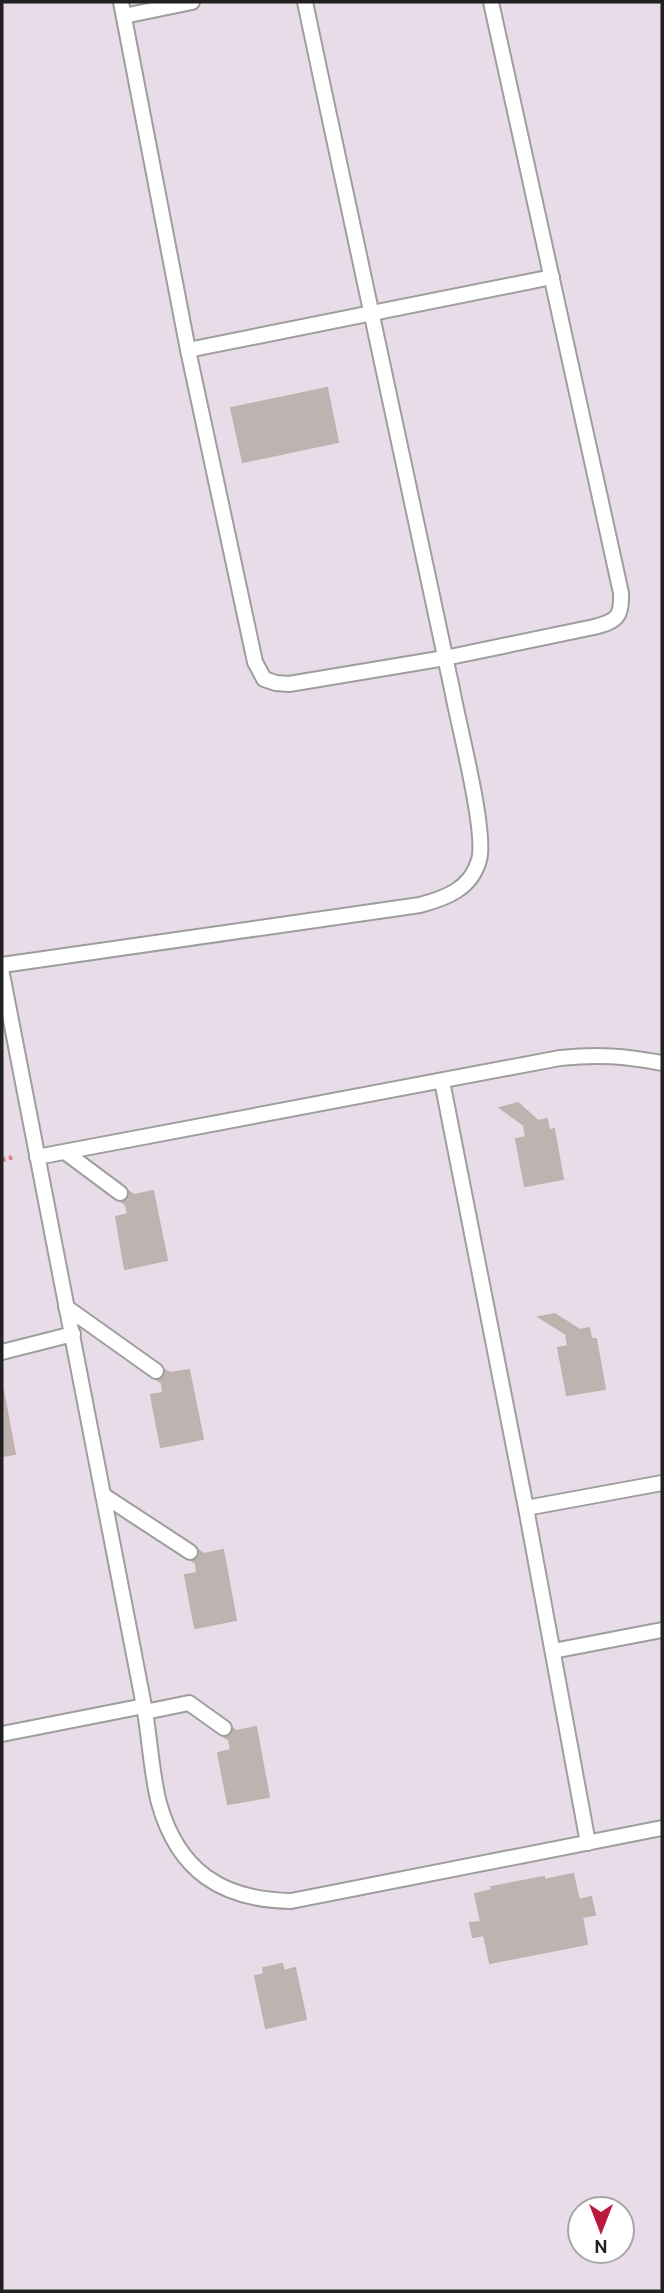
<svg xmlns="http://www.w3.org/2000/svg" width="664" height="2293" font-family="Overpass,sans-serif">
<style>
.industrial{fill:#e8dce8;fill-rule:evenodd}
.building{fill:#bdb4b2;stroke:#c0b1ad;stroke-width:2}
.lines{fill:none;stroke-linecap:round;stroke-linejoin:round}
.lane-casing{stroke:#9e9e9e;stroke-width:18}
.path{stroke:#ea808d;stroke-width:4.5;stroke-dasharray:3.5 3.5;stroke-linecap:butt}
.lane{stroke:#fff;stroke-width:14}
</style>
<rect width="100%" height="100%" fill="#f0ece9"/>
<path class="industrial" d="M2 2H662V2291H2ZM580 2209H622V2251H580Z"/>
<g class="building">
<polygon points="327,388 338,442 243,462 231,408"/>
<polygon points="518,1103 538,1121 547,1119 549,1131 554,1129 563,1179 525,1186 516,1139 526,1137 524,1125 500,1108"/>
<polygon points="124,1188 134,1195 153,1191 167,1260 125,1269 116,1217 128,1214 126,1205 117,1198"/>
<polygon points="555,1314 580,1330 589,1328 591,1339 596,1339 605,1389 567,1395 558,1348 568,1346 566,1334 539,1317"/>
<polygon points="160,1367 170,1373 189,1370 203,1439 161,1447 151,1395 163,1393 162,1383 153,1377"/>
<polygon points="2,1385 15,1454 2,1456"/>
<polygon points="194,1547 204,1554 223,1550 236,1620 195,1628 185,1575 197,1573 196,1563 186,1557"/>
<polygon points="227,1724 236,1731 256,1727 269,1797 228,1804 218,1753 231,1750 229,1740 220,1734"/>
<polygon points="573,1874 579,1900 591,1897 595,1915 582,1917 587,1944 490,1963 484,1935 473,1937 470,1923 481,1922 475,1894 492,1890 491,1887 544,1877 544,1880"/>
<polygon points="282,1964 284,1971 295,1968 306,2019 266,2028 255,1976 264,1974 263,1968"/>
</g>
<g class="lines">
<g class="lane-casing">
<g id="lane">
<path d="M121 2 188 350 255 662 264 679 276 683 289 684 445 658 594 627C617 621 622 617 621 593L491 2"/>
<polyline points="124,16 192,2"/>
<polyline points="188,350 552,277"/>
<path d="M2 965 420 905C446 898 471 889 479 860 487 832 458 723 452 689 405 459 353 231 305 2"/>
<path d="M2 974 144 1706C150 1738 151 1772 159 1803 178 1871 222 1900 291 1901L662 1828"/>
<polyline points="442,1081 526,1508 588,1843"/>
<polyline points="65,1152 120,1193"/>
<path d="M37 1157 560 1058C599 1054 624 1056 662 1063"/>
<polyline points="66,1307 156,1371"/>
<polyline points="2,1352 73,1334"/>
<polyline points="103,1495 190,1552"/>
<polyline points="526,1508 662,1483"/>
<polyline points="553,1651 662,1630"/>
<polyline points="145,1712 189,1703 224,1728"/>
<polyline points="2,1734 144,1706"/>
</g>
</g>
<polyline class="path" points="2,1160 14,1157"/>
<use href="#lane" class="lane"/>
</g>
<rect width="664" height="2293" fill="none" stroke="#212121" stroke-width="7"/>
<g transform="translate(601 2230) rotate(180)"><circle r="33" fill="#ffffff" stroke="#a6a6a6" stroke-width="2"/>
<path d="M0-5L12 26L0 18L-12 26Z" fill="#ba183d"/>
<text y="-10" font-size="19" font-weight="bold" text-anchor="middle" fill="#212121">N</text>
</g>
</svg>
